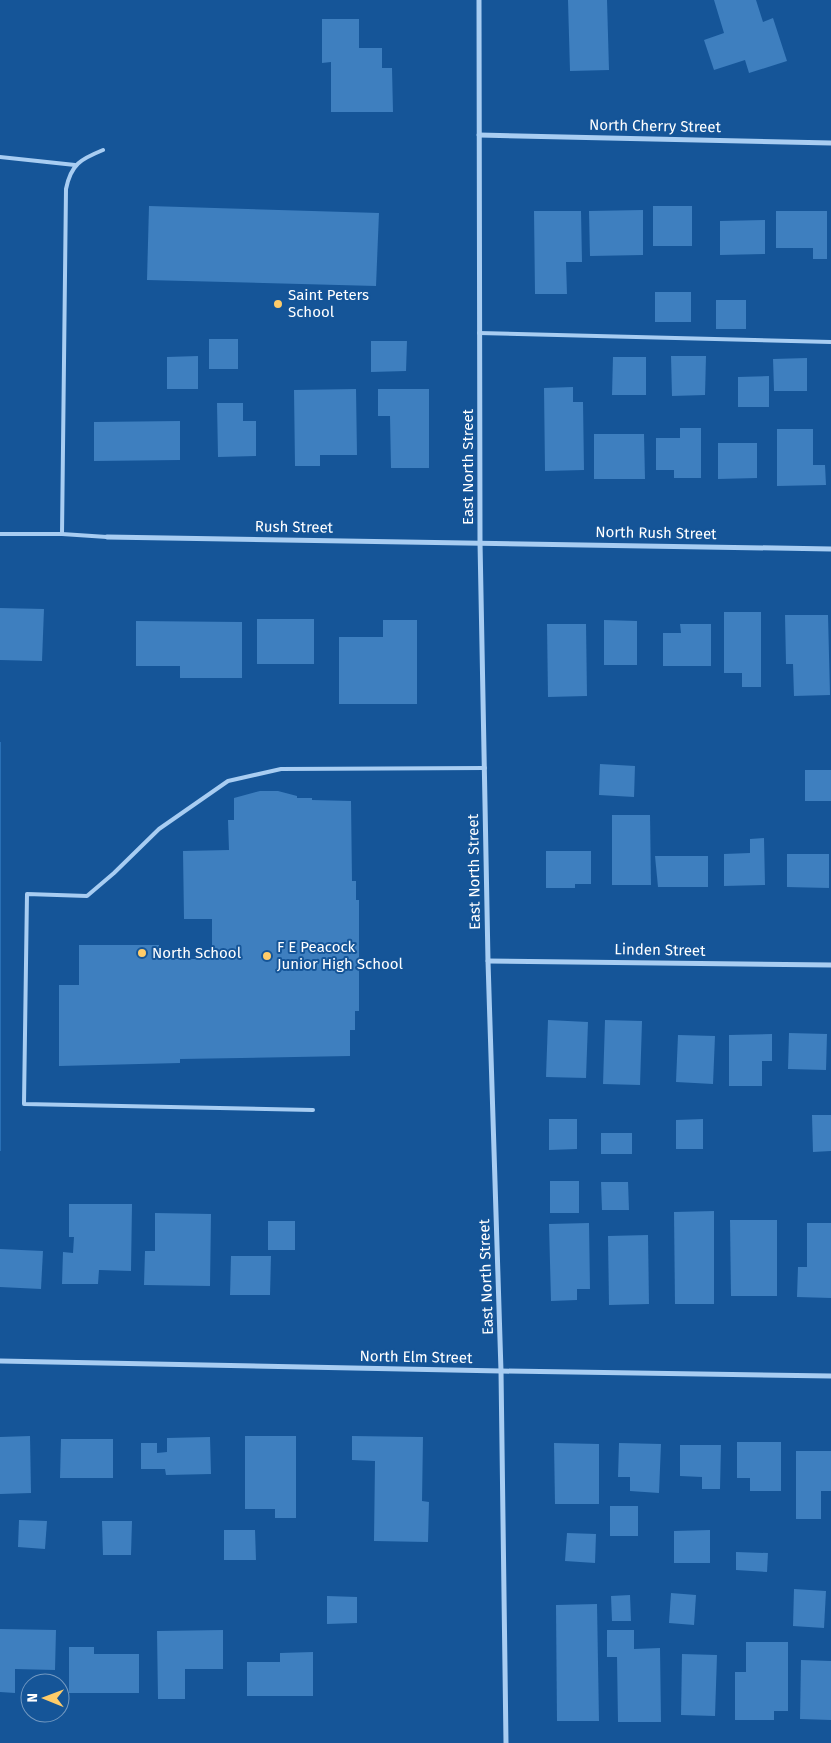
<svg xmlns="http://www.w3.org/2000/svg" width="831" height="1743" font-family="'Fira Sans',sans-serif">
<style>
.green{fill:#2970b6}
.building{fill:#3e7fbf}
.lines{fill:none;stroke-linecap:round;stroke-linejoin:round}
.service{stroke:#a8cdf2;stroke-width:4}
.minor{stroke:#a8cdf2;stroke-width:5}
.poi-dot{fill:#ffcc69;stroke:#155598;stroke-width:2}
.labels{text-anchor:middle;stroke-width:4;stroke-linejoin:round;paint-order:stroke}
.street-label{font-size:15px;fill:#fff;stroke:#155598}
.poi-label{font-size:15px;fill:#fff;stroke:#155598;text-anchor:start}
</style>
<rect width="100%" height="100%" fill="#155598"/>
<rect class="green" x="0" y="742" width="1" height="409"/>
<g class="building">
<polygon points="568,0 607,0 609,70 570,71"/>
<polygon points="714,0 756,0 763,22 773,18 787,61 749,73 745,60 714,70 704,40 724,33"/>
<polygon points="322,19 359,19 359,48 382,48 382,68 392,68 393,112 331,112 331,62 322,63"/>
<polygon points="149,206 379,213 376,286 147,280"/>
<rect x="653" y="206" width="39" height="40"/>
<polygon points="643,210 643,255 590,256 589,211"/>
<polygon points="534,211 581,211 582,262 566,262 567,294 535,294"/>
<polygon points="776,211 827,211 827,259 813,259 813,248 776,248"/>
<polygon points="765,220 765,254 720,255 720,221"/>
<rect x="655" y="292" width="36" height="30"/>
<rect x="716" y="300" width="30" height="29"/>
<rect x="209" y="339" width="29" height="30"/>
<polygon points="371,341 407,341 406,371 371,372"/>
<polygon points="198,356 198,389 167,389 167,357"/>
<polygon points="671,356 706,356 705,395 672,396"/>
<polygon points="613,357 646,357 646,395 612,395"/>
<polygon points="807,358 807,391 774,391 773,359"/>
<polygon points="769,376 769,407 738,407 738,377"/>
<polygon points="573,387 573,402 583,402 584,470 545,471 544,388"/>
<polygon points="356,389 357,455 320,455 320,466 295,466 294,390"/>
<polygon points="378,389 429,389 429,468 391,468 390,416 378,416"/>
<polygon points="217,403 243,403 243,421 256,421 256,456 218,457"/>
<polygon points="180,421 180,460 94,461 94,422"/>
<polygon points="680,428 701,428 701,478 674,478 674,470 656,470 656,438 680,438"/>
<polygon points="777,429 813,429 813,465 825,465 826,485 777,486"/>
<polygon points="594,434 644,434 645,479 594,479"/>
<polygon points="718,443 757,443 757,478 718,479"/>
<polygon points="0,608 44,609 42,661 0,660"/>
<polygon points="724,612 761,612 761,687 742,687 742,673 724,673"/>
<polygon points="785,615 828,615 830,695 794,696 793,664 786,664"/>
<rect x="257" y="619" width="57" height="45"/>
<polygon points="383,620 417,620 417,704 339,704 339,637 383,637"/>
<polygon points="604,620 637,621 637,665 604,665"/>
<polygon points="136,621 242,622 242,678 180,678 180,666 136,666"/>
<polygon points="547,624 586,624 587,696 548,697"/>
<polygon points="680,624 711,624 711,666 663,666 663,633 681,633"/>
<polygon points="600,764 635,766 634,797 599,795"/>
<rect x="805" y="770" width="26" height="31"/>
<polygon points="260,791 278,791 297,796 297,798 312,798 312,800 351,801 352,881 356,881 356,900 359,900 359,1011 355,1011 355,1030 350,1030 350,1056 180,1059 180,1063 59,1066 59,985 79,985 79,945 159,945 159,959 212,959 212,919 184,919 183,851 229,850 228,820 234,820 234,798"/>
<polygon points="612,815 650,815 651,885 612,885"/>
<polygon points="764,838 765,885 724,886 724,854 750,853 750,839"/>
<polygon points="546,851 591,851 591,884 575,884 575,888 546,888"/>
<polygon points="787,854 829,854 829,888 787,887"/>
<polygon points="655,856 708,856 708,887 658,887"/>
<polygon points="548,1020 588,1022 586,1078 546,1077"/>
<polygon points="605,1020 642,1021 640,1085 603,1084"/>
<polygon points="789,1033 827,1034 826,1070 788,1069"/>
<polygon points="772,1034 772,1061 762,1061 762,1086 729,1086 729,1035"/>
<polygon points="678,1035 715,1036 713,1084 676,1082"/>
<polygon points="812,1115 831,1115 831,1151 813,1152"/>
<polygon points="549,1119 577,1119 577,1149 549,1150"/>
<polygon points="703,1119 703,1149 676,1149 676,1120"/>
<rect x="601" y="1133" width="31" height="21"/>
<rect x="550" y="1181" width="29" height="32"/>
<polygon points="601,1182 628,1182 629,1210 602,1210"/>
<polygon points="69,1204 132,1204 131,1271 99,1270 98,1284 62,1284 63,1252 73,1253 74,1237 69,1237"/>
<polygon points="714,1211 714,1304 675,1304 674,1212"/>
<polygon points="155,1213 211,1214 210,1286 144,1285 145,1251 155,1251"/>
<polygon points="730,1220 777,1220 777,1296 731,1296"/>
<rect x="268" y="1221" width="27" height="29"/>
<polygon points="589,1223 590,1289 577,1289 577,1300 551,1301 549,1224"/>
<polygon points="807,1223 831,1223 831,1298 797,1297 798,1267 807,1267"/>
<polygon points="648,1235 649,1304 609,1305 608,1236"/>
<polygon points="0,1249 43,1251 41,1289 0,1287"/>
<polygon points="231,1256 271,1256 270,1295 230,1295"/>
<polygon points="30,1436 31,1493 0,1494 0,1437"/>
<polygon points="245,1436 296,1436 296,1518 275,1518 275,1509 245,1509"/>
<polygon points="352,1436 423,1437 422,1501 429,1502 428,1542 374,1541 375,1461 352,1460"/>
<polygon points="210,1437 211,1474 166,1475 165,1469 141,1469 141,1443 157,1443 157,1453 167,1452 167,1438"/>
<polygon points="61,1439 113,1439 113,1478 60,1478"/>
<polygon points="737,1442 781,1442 781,1491 750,1491 750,1478 737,1478"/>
<polygon points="554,1443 599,1444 599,1504 555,1504"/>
<polygon points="619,1443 661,1444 659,1493 630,1491 630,1477 618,1477"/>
<polygon points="680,1445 721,1445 720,1489 702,1489 702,1477 680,1476"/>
<polygon points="796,1451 831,1451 831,1491 821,1491 821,1519 796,1519"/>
<rect x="610" y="1506" width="28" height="30"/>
<polygon points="19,1520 47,1521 45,1549 18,1547"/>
<polygon points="102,1521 132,1521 131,1555 103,1555"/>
<polygon points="224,1530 255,1530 256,1560 224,1560"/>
<polygon points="710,1530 710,1563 674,1563 674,1531"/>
<polygon points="567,1533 596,1534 595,1563 565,1561"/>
<polygon points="736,1552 768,1553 767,1572 736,1570"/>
<polygon points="794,1589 826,1591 824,1628 793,1626"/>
<polygon points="671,1593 696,1595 694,1625 669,1623"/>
<polygon points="630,1595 631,1621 612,1621 611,1596"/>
<polygon points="327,1596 357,1597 357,1623 327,1624"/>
<polygon points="597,1604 599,1721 557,1721 556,1605"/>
<polygon points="0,1629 56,1630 55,1670 15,1669 15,1693 0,1692"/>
<polygon points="223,1630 223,1669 185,1669 185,1699 158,1699 157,1631"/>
<polygon points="607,1630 634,1630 634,1649 660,1648 661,1722 618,1722 617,1657 607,1657"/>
<polygon points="746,1642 788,1642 788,1711 774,1711 774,1720 735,1720 735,1672 746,1672"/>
<polygon points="69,1647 94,1647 94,1654 139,1654 139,1693 69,1693"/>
<polygon points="313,1652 313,1696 247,1696 247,1662 280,1662 280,1653"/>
<polygon points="682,1654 717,1655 715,1716 681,1715"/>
<polygon points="801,1660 831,1661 831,1720 800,1719"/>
</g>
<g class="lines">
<g class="service">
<polyline points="0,157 75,165"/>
<polyline points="479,333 831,342"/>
<polyline points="0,534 62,534 107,537"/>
<path d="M62 534 66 189C71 164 81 159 103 150"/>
<polyline points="313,1110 24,1104 27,894 87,896 114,873 159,829 228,781 281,769 485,768"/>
</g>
<g class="minor">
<polyline points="479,0 480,542 488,961 501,1371 506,1743"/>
<polyline points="479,135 831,143"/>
<polyline points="107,537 831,549"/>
<polyline points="488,961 831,965"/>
<polyline points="0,1361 501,1371 831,1376"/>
</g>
</g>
<g class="poi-dot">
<circle cx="278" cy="304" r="5"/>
<circle cx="142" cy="953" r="5"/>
<circle cx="267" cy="956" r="5"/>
</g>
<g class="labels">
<g class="street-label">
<text transform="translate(655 126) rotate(1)" y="5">North Cherry Street</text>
<text transform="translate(468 467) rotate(-90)" y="5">East North Street</text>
<text transform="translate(294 527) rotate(1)" y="5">Rush Street</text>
<text transform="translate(656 533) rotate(1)" y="5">North Rush Street</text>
<text transform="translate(474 872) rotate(-91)" y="5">East North Street</text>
<text transform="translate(660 950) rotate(1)" y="5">Linden Street</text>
<text transform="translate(486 1277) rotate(-92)" y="5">East North Street</text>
<text transform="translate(416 1357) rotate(1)" y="5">North Elm Street</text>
</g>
<g class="poi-label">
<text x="288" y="300">Saint Peters<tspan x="288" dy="17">School</tspan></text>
<text x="277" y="952">F E Peacock<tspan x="277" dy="17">Junior High School</tspan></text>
<text x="152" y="958">North School</text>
</g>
</g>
<g transform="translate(45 1698) rotate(271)"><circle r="24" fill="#155598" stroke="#7399c1"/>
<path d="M0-4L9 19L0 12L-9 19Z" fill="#ffcc69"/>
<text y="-8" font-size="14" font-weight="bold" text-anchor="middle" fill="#ffffff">N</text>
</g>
</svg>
